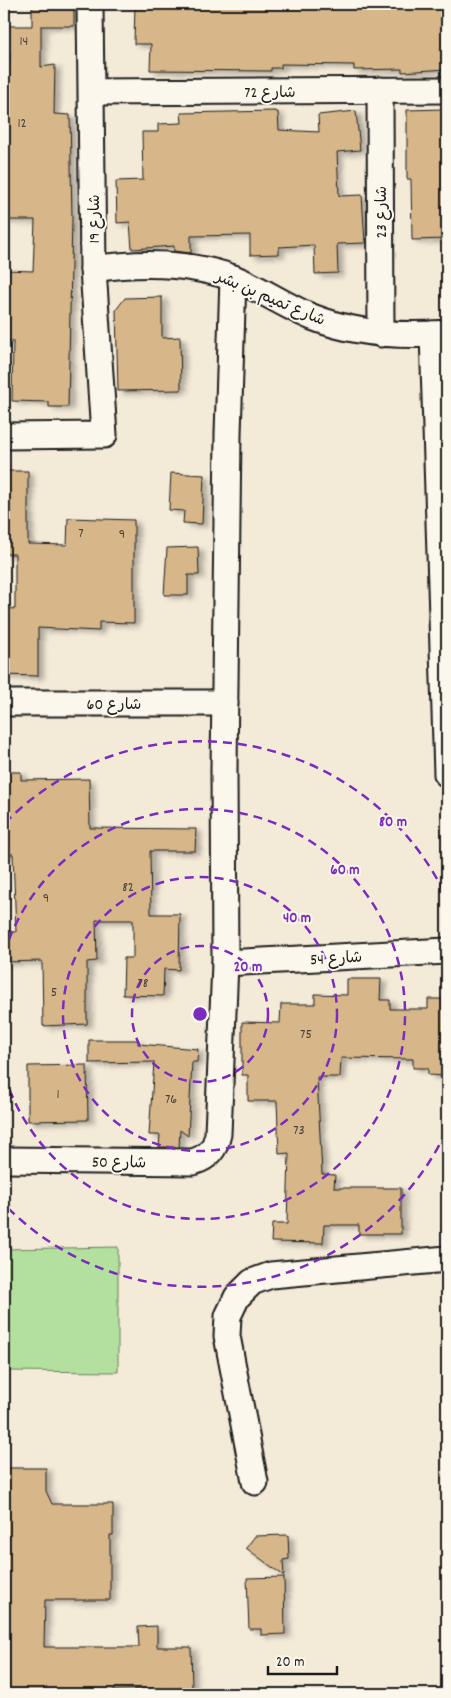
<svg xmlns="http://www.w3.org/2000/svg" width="451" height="1698" font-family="Dekko,'Playpen Sans Arabic',sans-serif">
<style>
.green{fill:#b3e09e;stroke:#687e5d}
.building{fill:#d7b78a;stroke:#1c1c1c;filter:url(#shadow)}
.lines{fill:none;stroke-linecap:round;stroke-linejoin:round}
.minor-casing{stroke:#1c1c1c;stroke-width:29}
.minor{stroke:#fbf7ec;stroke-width:25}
.ring{fill:none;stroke:#7b2cbf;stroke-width:2.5;stroke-dasharray:9 6}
.labels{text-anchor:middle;stroke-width:4;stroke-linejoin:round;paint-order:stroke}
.number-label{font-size:14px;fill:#4b4338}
.street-label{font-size:16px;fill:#1c1c1c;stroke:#fbf7ec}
.centre{fill:#7b2cbf;stroke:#fbf7ec;stroke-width:2.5}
.ring-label{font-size:15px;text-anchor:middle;font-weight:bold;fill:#7b2cbf;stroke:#fbf7ec;stroke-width:4;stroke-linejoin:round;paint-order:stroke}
</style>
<defs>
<filter id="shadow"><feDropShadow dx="5.5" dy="3" stdDeviation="2.5" flood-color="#0004"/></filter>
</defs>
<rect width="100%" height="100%" fill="#f4ead8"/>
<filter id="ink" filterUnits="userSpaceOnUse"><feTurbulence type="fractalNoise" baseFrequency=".02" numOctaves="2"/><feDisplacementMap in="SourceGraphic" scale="10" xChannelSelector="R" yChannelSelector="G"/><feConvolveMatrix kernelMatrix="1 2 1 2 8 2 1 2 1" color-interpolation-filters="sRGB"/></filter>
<g filter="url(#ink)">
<polygon class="green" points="118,1247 118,1372 4,1371 4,1249"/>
<g class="building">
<polygon points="32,4 74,4 74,26 41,26 41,67 55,65 54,114 70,115 72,218 68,407 49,407 49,402 12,401 13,341 4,341 5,270 33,271 35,220 4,220 4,146 7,146 7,89 10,53 6,53 6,26 32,26"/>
<polygon points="135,4 395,4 395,6 447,5 447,69 402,72 402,69 354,70 354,65 281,64 281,68 271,68 271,71 150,70 151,44 134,44"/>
<polygon points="445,109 447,156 447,239 412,240 411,179 407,179 407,110"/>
<polygon points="275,111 276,112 278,112 279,130 319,132 318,115 356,111 360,150 337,152 339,196 362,195 365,243 337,244 338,273 315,274 314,245 279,247 279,254 250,255 250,235 191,236 191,253 174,251 174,246 132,249 130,222 117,223 116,181 143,180 142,132 158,132 158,124 182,123 181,113"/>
<polygon points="162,297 162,338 180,337 181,390 118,391 116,310 125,298"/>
<polygon points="4,471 28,471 28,544 67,545 68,518 134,520 134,623 99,622 99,631 38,628 38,676 4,675 4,608 15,609 15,554 4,554"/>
<polygon points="171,473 204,475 202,524 183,523 184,511 169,510"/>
<polygon points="198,547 199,575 188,575 188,595 164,595 167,548"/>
<polygon points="4,772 21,772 21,780 89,779 90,828 196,829 195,851 150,851 151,914 180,914 179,970 164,969 163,996 123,995 124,958 133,958 133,920 96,920 97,961 87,962 87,1024 43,1026 42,961 4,962 4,932 16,932 13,854 4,854"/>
<polygon points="347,979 381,979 380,1000 390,1000 390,1009 428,1009 428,999 447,999 446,1076 428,1075 428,1068 413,1068 413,1059 341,1058 340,1077 317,1077 322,1174 335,1175 334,1188 401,1188 401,1234 359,1234 359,1225 324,1225 323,1243 271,1242 272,1224 287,1224 289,1153 279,1154 277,1101 248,1101 248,1075 242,1075 242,1022 280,1023 281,1004 315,1004 315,994 347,995"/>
<polygon points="89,1040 138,1040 138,1044 198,1049 197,1062 192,1062 188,1136 180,1130 179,1147 159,1147 160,1135 149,1135 154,1062 89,1063"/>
<polygon points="87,1065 88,1120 28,1121 28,1066"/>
<polygon points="4,1468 46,1468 46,1491 52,1504 113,1504 113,1535 110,1535 110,1600 45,1600 44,1647 139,1647 138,1627 157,1626 157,1647 191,1647 192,1688 113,1690 113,1694 4,1694"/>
<polygon points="288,1535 289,1559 283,1560 284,1576 246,1548 255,1536"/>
<polygon points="284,1577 285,1634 261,1635 261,1629 249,1629 247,1578"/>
</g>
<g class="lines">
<g class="minor-casing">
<g id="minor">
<polyline points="380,90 381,334"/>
<polyline points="92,92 447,90"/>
<path d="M93 269C140 262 188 262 233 278 260 288 285 306 312 317 355 334 402 337 447 333"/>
<polyline points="433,334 447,774"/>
<polyline points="4,436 104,435 93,269 90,4"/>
<polyline points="4,703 225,703"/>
<polyline points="225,963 447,951"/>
<path d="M4 1160 193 1162C209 1157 215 1149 218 1134L225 963 224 770 228 434 233 278"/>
<polyline points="255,1482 227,1336 228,1316 237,1297 252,1282 271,1275 447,1259"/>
</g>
</g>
<use href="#minor" class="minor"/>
</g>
</g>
<g class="ring">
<circle cx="200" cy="1014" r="68"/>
<circle cx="200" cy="1014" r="137"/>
<path d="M4 954A205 205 0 1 1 4 1074"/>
<path d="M446 1132A273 273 0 0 1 5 1205M5 823A273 273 0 0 1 446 896"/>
</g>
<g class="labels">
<g class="number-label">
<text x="24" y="45">14</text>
<text x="22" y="127">12</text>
<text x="81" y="537">7</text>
<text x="122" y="538">9</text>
<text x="128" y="891">82</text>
<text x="46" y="902">9</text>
<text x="143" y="987">78</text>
<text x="54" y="996">5</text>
<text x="306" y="1038">75</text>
<text x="58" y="1098">1</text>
<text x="171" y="1103">76</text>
<text x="299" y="1134">73</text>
</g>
<g class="street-label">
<text x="270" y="97">شارع 72</text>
<text transform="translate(380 212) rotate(-90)" y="6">شارع 23</text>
<text transform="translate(93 219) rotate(-90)" y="6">شارع 19</text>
<text transform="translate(271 297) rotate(23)" y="6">شارع تميم بن بشر</text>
<text x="114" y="709">شارع 60</text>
<text transform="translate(336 957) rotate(-3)" y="6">شارع 54</text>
<text transform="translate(119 1161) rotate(1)" y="6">شارع 50</text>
</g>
</g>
<circle cx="200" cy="1014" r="8" class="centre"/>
<g class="ring-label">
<text x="393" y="826">80 m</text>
<text x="345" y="874">60 m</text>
<text x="297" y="922">40 m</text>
<text x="248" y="971">20 m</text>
</g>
<rect width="451" height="1698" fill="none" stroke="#fbf7ec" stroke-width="20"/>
<rect x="10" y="10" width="431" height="1678" fill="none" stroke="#1c1c1c" stroke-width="2" filter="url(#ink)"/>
<path d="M268 1666v8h69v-8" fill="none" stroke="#1c1c1c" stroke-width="2.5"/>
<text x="276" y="1666" font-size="15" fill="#1c1c1c" stroke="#fbf7ec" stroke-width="4" paint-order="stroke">20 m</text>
</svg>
